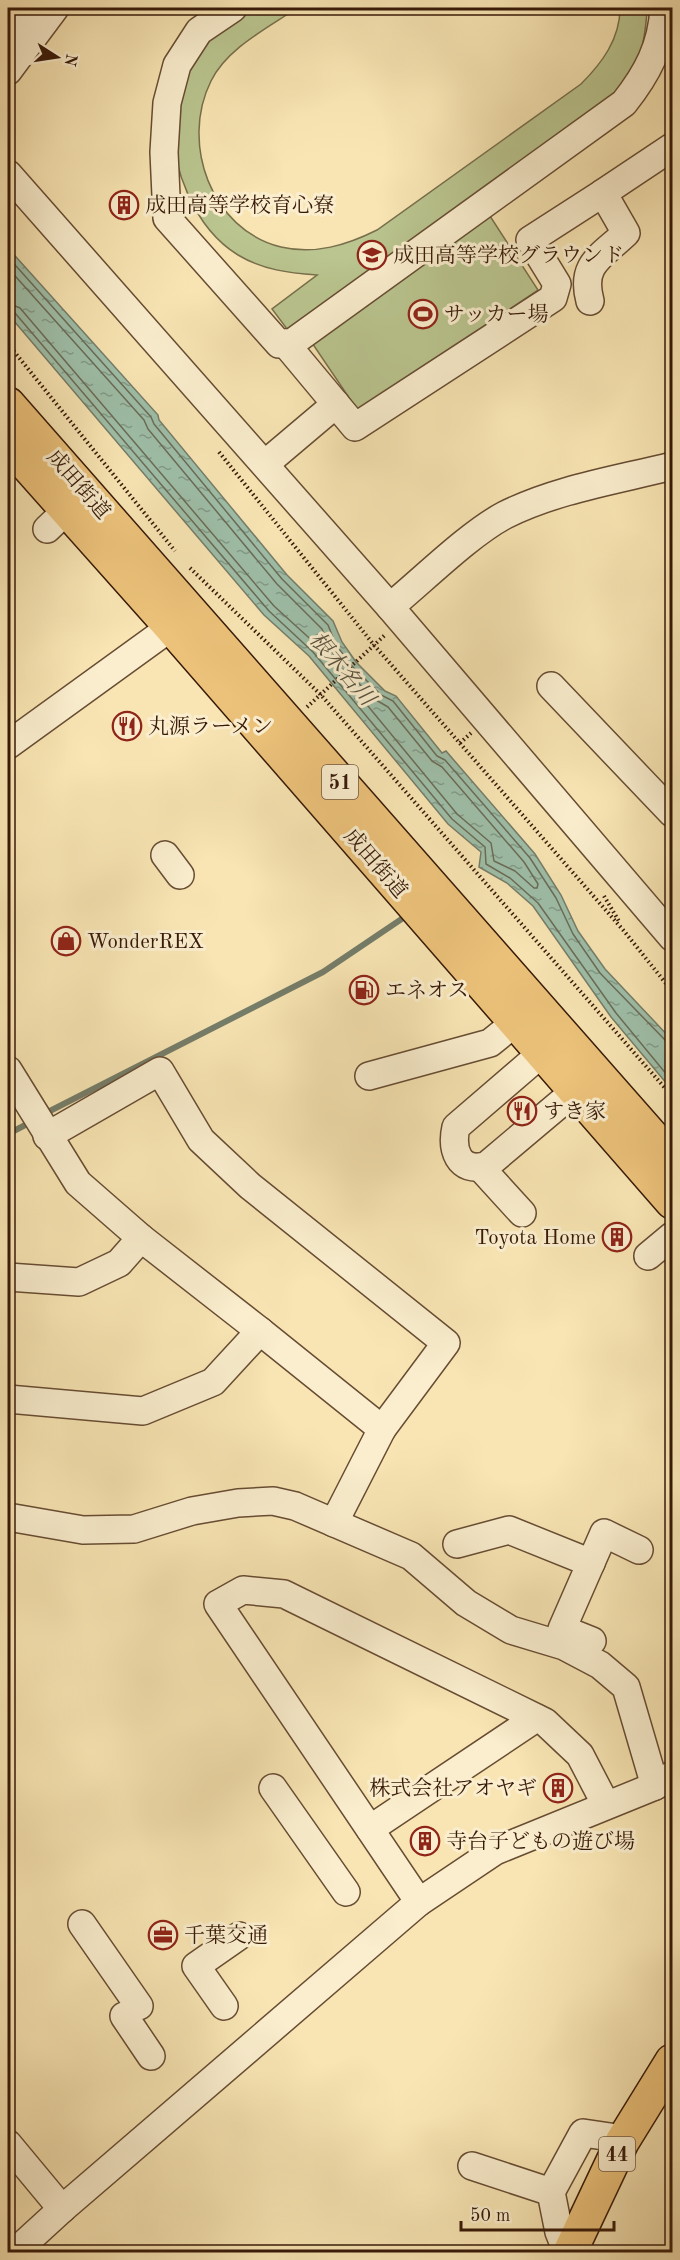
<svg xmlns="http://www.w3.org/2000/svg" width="680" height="2260" font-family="'Old Standard TT','Noto Serif JP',serif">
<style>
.pitch{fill:#bac58f;stroke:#786f4c;stroke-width:1.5}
.water{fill:url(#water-ripples);stroke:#757d69;stroke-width:1.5}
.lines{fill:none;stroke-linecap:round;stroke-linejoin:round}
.shore{stroke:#6a6c58;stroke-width:1.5}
.stream{stroke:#757d69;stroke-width:6}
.minor-casing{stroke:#674c33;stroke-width:30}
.major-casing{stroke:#371908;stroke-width:36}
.highway-casing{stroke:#371908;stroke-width:36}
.path{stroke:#371908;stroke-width:4;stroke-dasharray:1.5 3;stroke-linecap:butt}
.minor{stroke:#faeece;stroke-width:27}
.major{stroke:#ecc27a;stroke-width:33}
.highway{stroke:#ecc27a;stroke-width:33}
.labels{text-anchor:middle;stroke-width:6;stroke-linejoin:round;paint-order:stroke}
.shield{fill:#faeece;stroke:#725943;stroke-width:1.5}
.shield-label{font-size:20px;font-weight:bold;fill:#371908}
.poi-label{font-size:21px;fill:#371908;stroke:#faeece;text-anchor:start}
.street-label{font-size:21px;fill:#371908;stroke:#faeece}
.water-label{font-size:22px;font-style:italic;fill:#5b5340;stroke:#faeece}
</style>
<defs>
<pattern id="water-ripples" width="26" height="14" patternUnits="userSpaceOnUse" patternTransform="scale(1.5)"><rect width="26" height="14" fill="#9ebfa9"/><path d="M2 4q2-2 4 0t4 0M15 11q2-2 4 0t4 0" fill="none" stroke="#829a88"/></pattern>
</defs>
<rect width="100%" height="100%" fill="#f8e5b3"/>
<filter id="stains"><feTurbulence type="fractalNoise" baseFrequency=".00333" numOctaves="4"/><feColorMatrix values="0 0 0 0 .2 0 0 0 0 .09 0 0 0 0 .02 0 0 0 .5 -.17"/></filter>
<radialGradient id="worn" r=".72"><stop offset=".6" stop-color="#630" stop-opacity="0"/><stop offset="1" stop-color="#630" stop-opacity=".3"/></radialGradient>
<g class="pitch">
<path d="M250 8H297C268 28 227 48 211 81 180 143 211 230 281 247 315 255 347 245 377 230L581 84C602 63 620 39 620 8H647V11C644 52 639 63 617 97L290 333 272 309 317 275C289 273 263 270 238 255 194 228 170 166 173 116 173 105 181 92 185 81 189 72 191 60 198 52 212 33 231 21 250 8Z"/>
<polygon points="488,213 538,290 358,411 308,337"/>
</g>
<polygon class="water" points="8,248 158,415 159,420 287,575 333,621 342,642 356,662 385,691 396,696 442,753 446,751 535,854 561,895 578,931 605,969 672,1040 672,1090 611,1017 533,906 507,883 479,867 481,852 448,824 309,656 264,615 8,314"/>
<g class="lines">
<g class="shore">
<polyline points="8,257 151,417 154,424 282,579 328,625 336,645 352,666 381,695 393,701 437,756 445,760 530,858 556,898 573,934 600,973 666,1041 672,1043"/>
<polyline points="8,268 144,420 148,429 277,584 322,629 330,649 342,665 341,668 337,668 318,646 274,606 20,308 8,303"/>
<polyline points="8,311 15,313 269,611 313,652 452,819 485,847 486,864 510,878 538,903 616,1013 672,1081"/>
<polygon points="344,673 348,673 376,700 388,707 432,761 442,767 524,862 538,884 537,888 534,888 515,871 494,861 491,843 457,814 344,677"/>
</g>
<g class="stream">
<polyline points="42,1115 323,972 409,914"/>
<polyline points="8,1134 31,1122"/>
</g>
<g class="minor-casing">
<g id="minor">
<path d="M233 8 199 31 177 65 167 103 164 152 167 218 279 344 293 342 624 103C647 74 662 46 664 8"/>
<polyline points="8,35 27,8"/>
<polyline points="8,71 55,8"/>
<polyline points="8,174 390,607 672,937"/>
<path d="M590 301C580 264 601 257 626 233L603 193 672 147"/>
<polyline points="285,343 355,427 553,298 557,284 530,240 603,193"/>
<polyline points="265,464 336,404"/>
<polyline points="47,529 67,510"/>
<path d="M390 607C423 580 469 534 505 515 557 489 617 480 672 466"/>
<polyline points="551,686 672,813"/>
<polyline points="8,745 171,627"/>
<polyline points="165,855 180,875"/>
<path d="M542 1053 456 1127C451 1149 458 1173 486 1166L575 1091"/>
<polyline points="8,1070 78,1183 141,1238 260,1331"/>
<polyline points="369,1076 490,1043 516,1022"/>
<polyline points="47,1136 160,1071 201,1140 250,1186 446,1343 382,1429"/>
<polyline points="480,1167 522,1213"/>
<polyline points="648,1256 672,1236"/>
<polyline points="8,1277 79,1282 119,1263 141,1238"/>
<polyline points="8,1399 143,1411 213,1382 260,1331 382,1429 334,1523"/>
<polyline points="8,1517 83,1530 134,1529 192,1511 238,1503 273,1501 295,1506 411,1556 466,1603 511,1630 564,1646 600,1665 626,1687 655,1786"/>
<polyline points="457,1544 509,1530 591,1563"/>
<polyline points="592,1641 562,1629 604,1533 639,1550"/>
<polyline points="273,1788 346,1892"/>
<polyline points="370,1829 536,1718"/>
<polyline points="419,1902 218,1604 243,1590 284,1594 545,1722 580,1755 606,1805"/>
<polyline points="82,1924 139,2006"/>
<polyline points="224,2006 196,1966 239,1936"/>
<polyline points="124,2016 151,2056"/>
<polyline points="8,2144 62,2209"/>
<polyline points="472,2166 551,2192"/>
<polyline points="15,2252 62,2209 419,1902 495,1851 655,1786 672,1775"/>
<polyline points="567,2252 559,2232 551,2192 583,2133 624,2139"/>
</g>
</g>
<g class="major-casing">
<polyline id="major" points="570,2252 622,2142 672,2061"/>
</g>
<g class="highway-casing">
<g id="highway">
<polyline points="8,404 672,1159"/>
<polyline points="8,444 171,627 672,1202"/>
</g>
</g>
<g class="path">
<polyline points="8,344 175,551"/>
<polyline points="219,452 374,645 624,931 672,991"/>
<polyline points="190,568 321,695 672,1096"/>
<polyline points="307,707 385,635"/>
<polyline points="460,743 471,733"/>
<polyline points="604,896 620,923"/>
</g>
<use href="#minor" class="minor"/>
<use href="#major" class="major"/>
<use href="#highway" class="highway"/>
</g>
<defs>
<g id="building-ring" transform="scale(1.5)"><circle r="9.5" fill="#faeece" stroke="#8f2418" stroke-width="1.5"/><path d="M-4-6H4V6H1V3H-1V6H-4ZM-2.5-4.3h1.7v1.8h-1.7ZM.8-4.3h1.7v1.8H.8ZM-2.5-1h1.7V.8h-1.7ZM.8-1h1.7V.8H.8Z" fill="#8f2418"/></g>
<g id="school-ring" transform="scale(1.5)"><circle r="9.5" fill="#faeece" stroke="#8f2418" stroke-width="1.5"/><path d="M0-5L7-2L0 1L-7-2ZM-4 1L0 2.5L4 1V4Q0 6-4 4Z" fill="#8f2418"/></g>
<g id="stadium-ring" transform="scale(1.5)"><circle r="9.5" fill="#faeece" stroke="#8f2418" stroke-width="1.5"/><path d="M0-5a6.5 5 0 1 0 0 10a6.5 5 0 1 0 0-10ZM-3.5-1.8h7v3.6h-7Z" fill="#8f2418"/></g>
<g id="restaurant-ring" transform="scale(1.5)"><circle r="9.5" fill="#faeece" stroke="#8f2418" stroke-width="1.5"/><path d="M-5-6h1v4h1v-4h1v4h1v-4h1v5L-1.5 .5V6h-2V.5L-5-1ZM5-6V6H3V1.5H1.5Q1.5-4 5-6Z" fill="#8f2418"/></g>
<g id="shop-ring" transform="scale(1.5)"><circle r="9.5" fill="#faeece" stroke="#8f2418" stroke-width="1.5"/><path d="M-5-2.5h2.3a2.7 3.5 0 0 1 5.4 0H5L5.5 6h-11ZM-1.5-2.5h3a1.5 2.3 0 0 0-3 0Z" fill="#8f2418"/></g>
<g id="fuel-ring" transform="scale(1.5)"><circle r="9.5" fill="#faeece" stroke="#8f2418" stroke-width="1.5"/><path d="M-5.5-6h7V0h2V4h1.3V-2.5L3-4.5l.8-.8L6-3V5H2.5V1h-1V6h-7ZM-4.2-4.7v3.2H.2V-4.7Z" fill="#8f2418"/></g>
<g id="office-ring" transform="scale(1.5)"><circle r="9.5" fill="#faeece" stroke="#8f2418" stroke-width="1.5"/><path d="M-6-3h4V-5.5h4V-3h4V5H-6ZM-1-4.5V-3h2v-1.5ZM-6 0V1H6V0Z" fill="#8f2418"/></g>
</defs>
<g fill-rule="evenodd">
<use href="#building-ring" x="124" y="205"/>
<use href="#school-ring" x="372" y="255"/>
<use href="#stadium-ring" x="423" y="314"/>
<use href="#restaurant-ring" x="127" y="726"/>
<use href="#shop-ring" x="66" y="941"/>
<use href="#fuel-ring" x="364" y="990"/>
<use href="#restaurant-ring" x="522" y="1111"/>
<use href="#building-ring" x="617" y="1237"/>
<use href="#building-ring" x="558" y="1788"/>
<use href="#building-ring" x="425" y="1841"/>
<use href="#office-ring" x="163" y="1935"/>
</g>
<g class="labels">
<g class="shield">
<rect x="322" y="765" width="36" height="34" rx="4.5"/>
<rect x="599" y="2137" width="36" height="34" rx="4.5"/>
</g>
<g class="shield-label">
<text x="340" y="789">51</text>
<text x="617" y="2161">44</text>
</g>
<g class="poi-label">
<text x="145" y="212">成田高等学校育心寮</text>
<text x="393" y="262">成田高等学校グラウンド</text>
<text x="444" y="321">サッカー場</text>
<text x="148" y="733">丸源ラーメン</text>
<text x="87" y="948">WonderREX</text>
<text x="385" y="997">エネオス</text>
<text x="543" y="1118">すき家</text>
<text x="596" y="1244" text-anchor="end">Toyota Home</text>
<text x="537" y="1795" text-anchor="end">株式会社アオヤギ</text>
<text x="446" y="1848">寺台子どもの遊び場</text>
<text x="184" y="1942">千葉交通</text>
</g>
<g class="street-label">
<text transform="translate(79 484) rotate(49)" y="7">成田街道</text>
<text transform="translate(376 863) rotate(49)" y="7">成田街道</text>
</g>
<g class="water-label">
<text transform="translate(343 668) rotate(50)" y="8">根木名川</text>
</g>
</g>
<rect width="680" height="2260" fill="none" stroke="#f8e5b3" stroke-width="30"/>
<rect x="9" y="9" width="662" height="2242" fill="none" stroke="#371908" stroke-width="3"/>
<rect x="15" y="15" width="650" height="2230" fill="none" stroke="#371908" stroke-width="1.5"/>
<g transform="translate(57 57) rotate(102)" stroke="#faeece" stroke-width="4.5" paint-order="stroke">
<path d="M0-4.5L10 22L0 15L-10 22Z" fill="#371908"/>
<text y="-9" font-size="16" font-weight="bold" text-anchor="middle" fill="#371908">N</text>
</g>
<path d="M461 2221v9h153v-9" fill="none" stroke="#371908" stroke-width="3"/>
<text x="470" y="2221" font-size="18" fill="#371908" stroke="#faeece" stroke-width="4.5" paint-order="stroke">50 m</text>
<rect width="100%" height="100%" filter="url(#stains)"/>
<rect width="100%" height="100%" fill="url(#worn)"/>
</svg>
